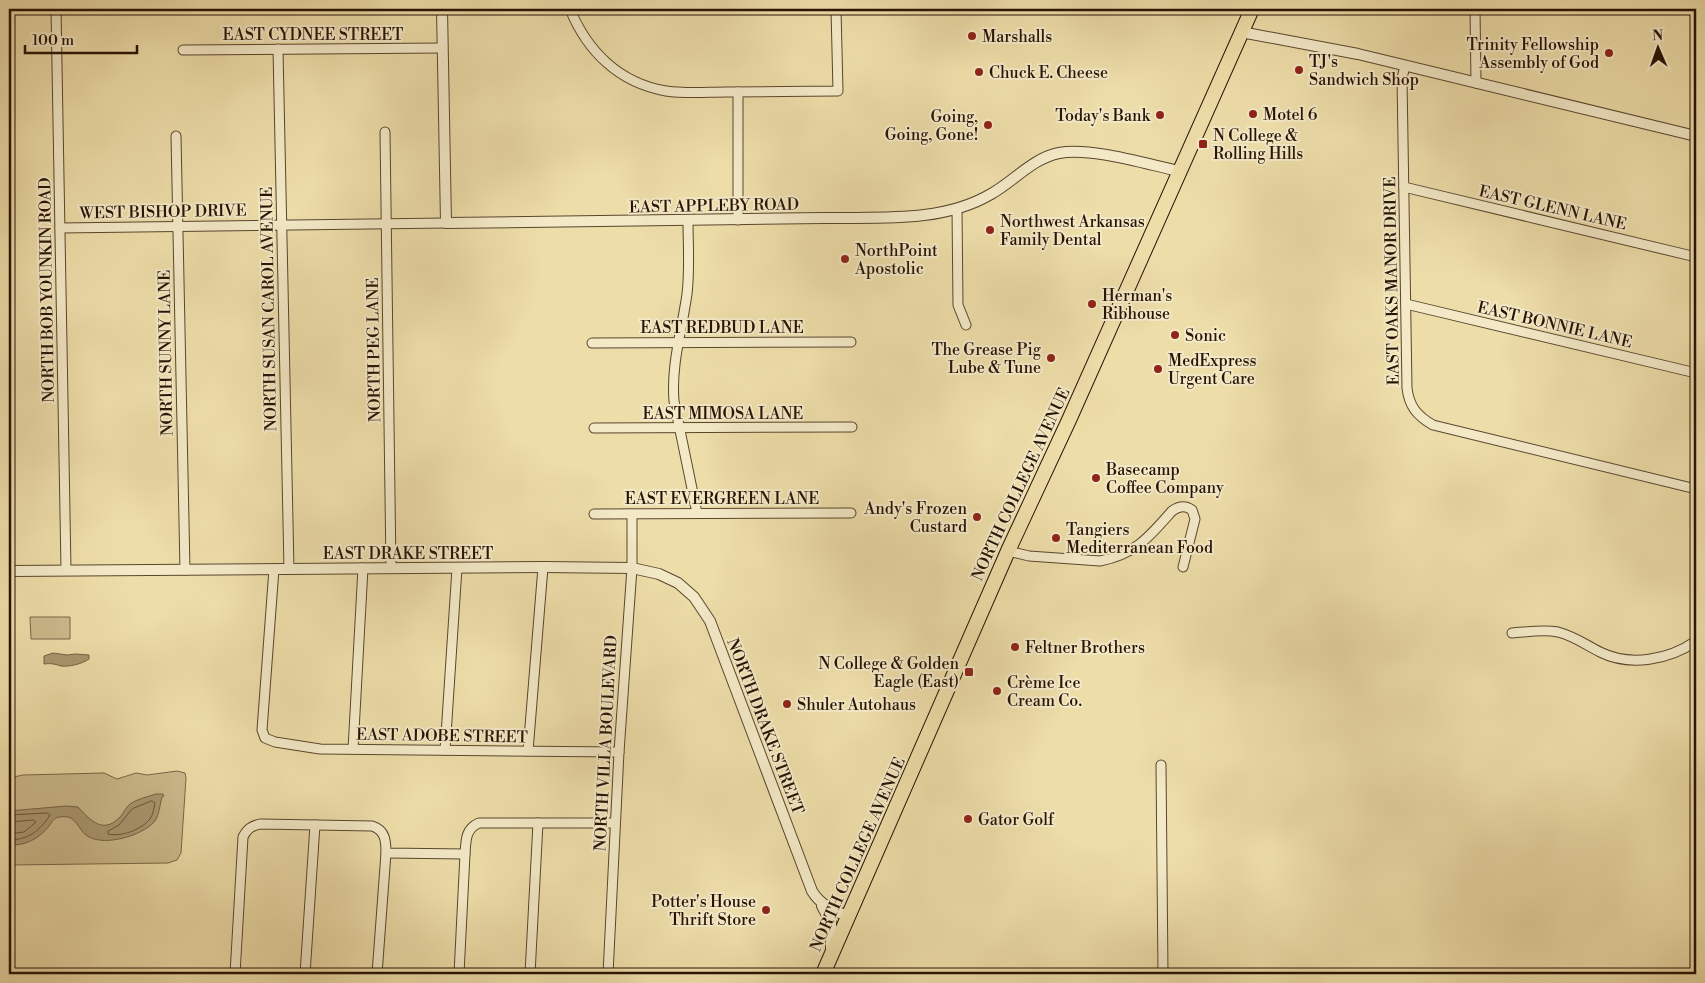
<svg xmlns="http://www.w3.org/2000/svg" width="1705" height="983" font-family="'Libre Bodoni',serif">
<style>
.green{fill:#ccbb8d;stroke:#7a6748}
.water{fill:#aa9871;stroke:#766345}
.lines{fill:none;stroke-linecap:round;stroke-linejoin:round}
.shore{stroke:#69563a;stroke-width:1}
.minor-casing{stroke:#59462d;stroke-width:11}
.tertiary-casing{stroke:#59462d;stroke-width:12}
.primary-casing{stroke:#281304;stroke-width:16}
.minor{stroke:#f3e9c7;stroke-width:9}
.tertiary{stroke:#f3e9c7;stroke-width:10}
.primary{stroke:#eddda9;stroke-width:14}
.poi-dot{fill:#8f2418;stroke:#f3e9c7;stroke-width:2}
.labels{text-anchor:middle;stroke-width:4;stroke-linejoin:round;paint-order:stroke}
.street-label{font-size:16px;fill:#281304;stroke:#f3e9c7}
.poi-label{font-size:16px;fill:#281304;stroke:#f3e9c7;text-anchor:start}
</style>
<rect width="100%" height="100%" fill="#eddda9"/>
<filter id="stains"><feTurbulence type="fractalNoise" baseFrequency=".004" numOctaves="4"/><feColorMatrix values="0 0 0 0 .2 0 0 0 0 .09 0 0 0 0 .02 0 0 0 .5 -.17"/></filter>
<radialGradient id="worn" r=".72"><stop offset=".6" stop-color="#630" stop-opacity="0"/><stop offset="1" stop-color="#630" stop-opacity=".3"/></radialGradient>
<g class="green">
<polygon points="30,617 70,617 70,639 31,639"/>
<polygon points="177,771 185,773 186,778 181,853 177,860 168,863 9,865 9,778 23,775 104,773 117,779 136,773 147,775"/>
</g>
<g class="water">
<path d="M53 653 67 655 76 654 89 655V659C82 664 69 667 61 666 55 664 51 663 44 664V656Z"/>
<path d="M156 794H163L164 796 162 797C160 804 159 817 154 822 141 836 106 846 89 837 77 831 78 814 60 817 54 817 52 822 49 826 39 839 25 846 9 845V811L66 806 78 807C90 820 103 835 120 817 124 813 125 808 130 804 137 799 147 797 156 794Z"/>
</g>
<g class="lines">
<g class="shore">
<path d="M152 801 155 803C154 808 153 815 150 819 141 830 121 837 108 834V831L119 825 132 809Z"/>
<path d="M9 815 47 813 50 815C40 831 28 840 9 840"/>
<polyline points="9,822 33,820 36,822 24,832 9,834"/>
</g>
<g class="minor-casing">
<g id="minor">
<polyline points="56,9 66,570"/>
<path d="M570 9C587 51 619 83 666 91 686 94 707 92 727 92 764 92 801 91 838 91L836 9"/>
<polyline points="1475,9 1476,83"/>
<polyline points="278,49 289,569"/>
<polyline points="183,50 442,48"/>
<path d="M1405 66 1402 78 1407 388C1409 406 1417 416 1433 425L1696 489"/>
<polyline points="738,92 738,220"/>
<polyline points="385,132 391,568"/>
<polyline points="176,136 185,570"/>
<polyline points="1404,187 1696,257"/>
<polyline points="957,209 958,305 966,325"/>
<path d="M688 220C688 245 690 269 687 294 682 330 671 364 674 401L697 513"/>
<polyline points="60,228 446,223"/>
<polyline points="1406,304 1696,373"/>
<polyline points="592,343 851,342"/>
<polyline points="594,428 852,427"/>
<polyline points="594,514 851,513"/>
<path d="M1008 551 1029 556 1100 561C1136 554 1149 537 1172 511 1179 506 1185 505 1192 510L1195 519 1183 567"/>
<polyline points="274,569 262,730 265,738 275,742 320,749 619,752"/>
<path d="M1512 633C1527 632 1543 629 1558 632 1574 636 1586 645 1600 652 1630 667 1669 660 1696 641"/>
<polyline points="353,749 363,568"/>
<polyline points="445,750 457,568"/>
<polyline points="528,751 543,567"/>
<polyline points="1161,765 1163,974"/>
<path d="M235 974 243 837C247 829 251 826 260 824L372 826C385 830 386 840 386 853L465 854C466 841 465 829 479 823H615"/>
<polyline points="305,974 315,825"/>
<polyline points="377,974 386,853"/>
<polyline points="459,974 465,854"/>
<polyline points="530,974 538,823"/>
<polyline points="608,974 619,752 632,568 632,514"/>
</g>
</g>
<g class="tertiary-casing">
<g id="tertiary">
<path d="M442 9 446 223 824 218C879 217 942 223 991 194 1014 181 1033 158 1059 153 1091 147 1146 164 1179 171"/>
<polyline points="1241,32 1358,54 1696,136"/>
<path d="M9 571 543 567 632 568 659 574 678 583 694 597 710 621 812 891C821 906 834 910 849 917"/>
<polyline points="822,906 831,923 831,951"/>
</g>
</g>
<g class="primary-casing">
<polyline id="primary" points="823,974 1008,551 1069,420 1252,9"/>
</g>
<use href="#minor" class="minor"/>
<use href="#tertiary" class="tertiary"/>
<use href="#primary" class="primary"/>
</g>
<g class="poi-dot">
<circle cx="972" cy="36" r="5"/>
<circle cx="1609" cy="53" r="5"/>
<circle cx="1299" cy="70" r="5"/>
<circle cx="979" cy="72" r="5"/>
<circle cx="1253" cy="114" r="5"/>
<circle cx="1160" cy="115" r="5"/>
<circle cx="988" cy="125" r="5"/>
<rect x="1198" y="139" width="10" height="10" rx="2.5"/>
<circle cx="990" cy="230" r="5"/>
<circle cx="845" cy="259" r="5"/>
<circle cx="1092" cy="304" r="5"/>
<circle cx="1175" cy="335" r="5"/>
<circle cx="1051" cy="358" r="5"/>
<circle cx="1158" cy="369" r="5"/>
<circle cx="1096" cy="478" r="5"/>
<circle cx="977" cy="517" r="5"/>
<circle cx="1056" cy="538" r="5"/>
<circle cx="1015" cy="647" r="5"/>
<rect x="964" y="667" width="10" height="10" rx="2.5"/>
<circle cx="997" cy="691" r="5"/>
<circle cx="787" cy="704" r="5"/>
<circle cx="968" cy="819" r="5"/>
<circle cx="766" cy="910" r="5"/>
</g>
<g class="labels">
<g class="street-label">
<text x="313" y="40">EAST CYDNEE STREET</text>
<text transform="translate(714 205) rotate(-1)" y="6">EAST APPLEBY ROAD</text>
<text transform="translate(1553 207) rotate(13)" y="6">EAST GLENN LANE</text>
<text transform="translate(163 211) rotate(-1)" y="6">WEST BISHOP DRIVE</text>
<text transform="translate(1391 281) rotate(-91)" y="6">EAST OAKS MANOR DRIVE</text>
<text transform="translate(46 290) rotate(-91)" y="6">NORTH BOB YOUNKIN ROAD</text>
<text transform="translate(268 309) rotate(-91)" y="6">NORTH SUSAN CAROL AVENUE</text>
<text transform="translate(1555 324) rotate(13)" y="6">EAST BONNIE LANE</text>
<text x="722" y="333">EAST REDBUD LANE</text>
<text transform="translate(373 350) rotate(-91)" y="6">NORTH PEG LANE</text>
<text transform="translate(165 353) rotate(-91)" y="6">NORTH SUNNY LANE</text>
<text x="723" y="419">EAST MIMOSA LANE</text>
<text transform="translate(1020 484) rotate(-65)" y="6">NORTH COLLEGE AVENUE</text>
<text x="722" y="504">EAST EVERGREEN LANE</text>
<text x="408" y="559">EAST DRAKE STREET</text>
<text transform="translate(766 726) rotate(69)" y="6">NORTH DRAKE STREET</text>
<text transform="translate(442 735) rotate(1)" y="6">EAST ADOBE STREET</text>
<text transform="translate(605 743) rotate(-87)" y="6">NORTH VILLA BOULEVARD</text>
<text transform="translate(857 854) rotate(-66)" y="6">NORTH COLLEGE AVENUE</text>
</g>
<g class="poi-label">
<text x="982" y="42">Marshalls</text>
<text x="1599" y="50" text-anchor="end">Trinity Fellowship<tspan x="1599" dy="18">Assembly of God</tspan></text>
<text x="1309" y="67">TJ's<tspan x="1309" dy="18">Sandwich Shop</tspan></text>
<text x="989" y="78">Chuck E. Cheese</text>
<text x="1263" y="120">Motel 6</text>
<text x="1150" y="121" text-anchor="end">Today's Bank</text>
<text x="978" y="122" text-anchor="end">Going,<tspan x="978" dy="18">Going, Gone!</tspan></text>
<text x="1213" y="141">N College &amp;<tspan x="1213" dy="18">Rolling Hills</tspan></text>
<text x="1000" y="227">Northwest Arkansas<tspan x="1000" dy="18">Family Dental</tspan></text>
<text x="855" y="256">NorthPoint<tspan x="855" dy="18">Apostolic</tspan></text>
<text x="1102" y="301">Herman's<tspan x="1102" dy="18">Ribhouse</tspan></text>
<text x="1185" y="341">Sonic</text>
<text x="1041" y="355" text-anchor="end">The Grease Pig<tspan x="1041" dy="18">Lube &amp; Tune</tspan></text>
<text x="1168" y="366">MedExpress<tspan x="1168" dy="18">Urgent Care</tspan></text>
<text x="1106" y="475">Basecamp<tspan x="1106" dy="18">Coffee Company</tspan></text>
<text x="967" y="514" text-anchor="end">Andy's Frozen<tspan x="967" dy="18">Custard</tspan></text>
<text x="1066" y="535">Tangiers<tspan x="1066" dy="18">Mediterranean Food</tspan></text>
<text x="1025" y="653">Feltner Brothers</text>
<text x="959" y="669" text-anchor="end">N College &amp; Golden<tspan x="959" dy="18">Eagle (East)</tspan></text>
<text x="1007" y="688">Crème Ice<tspan x="1007" dy="18">Cream Co.</tspan></text>
<text x="797" y="710">Shuler Autohaus</text>
<text x="978" y="825">Gator Golf</text>
<text x="756" y="907" text-anchor="end">Potter's House<tspan x="756" dy="18">Thrift Store</tspan></text>
</g>
</g>
<rect width="1705" height="983" fill="none" stroke="#eddda9" stroke-width="30"/>
<rect x="10" y="10" width="1685" height="963" fill="none" stroke="#281304" stroke-width="2.5"/>
<rect x="15" y="15" width="1675" height="953" fill="none" stroke="#281304"/>
<g transform="translate(1658 48) rotate(358)" stroke="#f3e9c7" stroke-width="4" paint-order="stroke">
<path d="M0-4L9 19L0 12L-9 19Z" fill="#281304"/>
<text y="-8" font-size="14" font-weight="bold" text-anchor="middle" fill="#281304">N</text>
</g>
<path d="M25 45v8h112v-8" fill="none" stroke="#281304" stroke-width="2.5"/>
<text x="32" y="45" font-size="15" fill="#281304" stroke="#f3e9c7" stroke-width="4" paint-order="stroke">100 m</text>
<rect width="100%" height="100%" filter="url(#stains)"/>
<rect width="100%" height="100%" fill="url(#worn)"/>
</svg>
